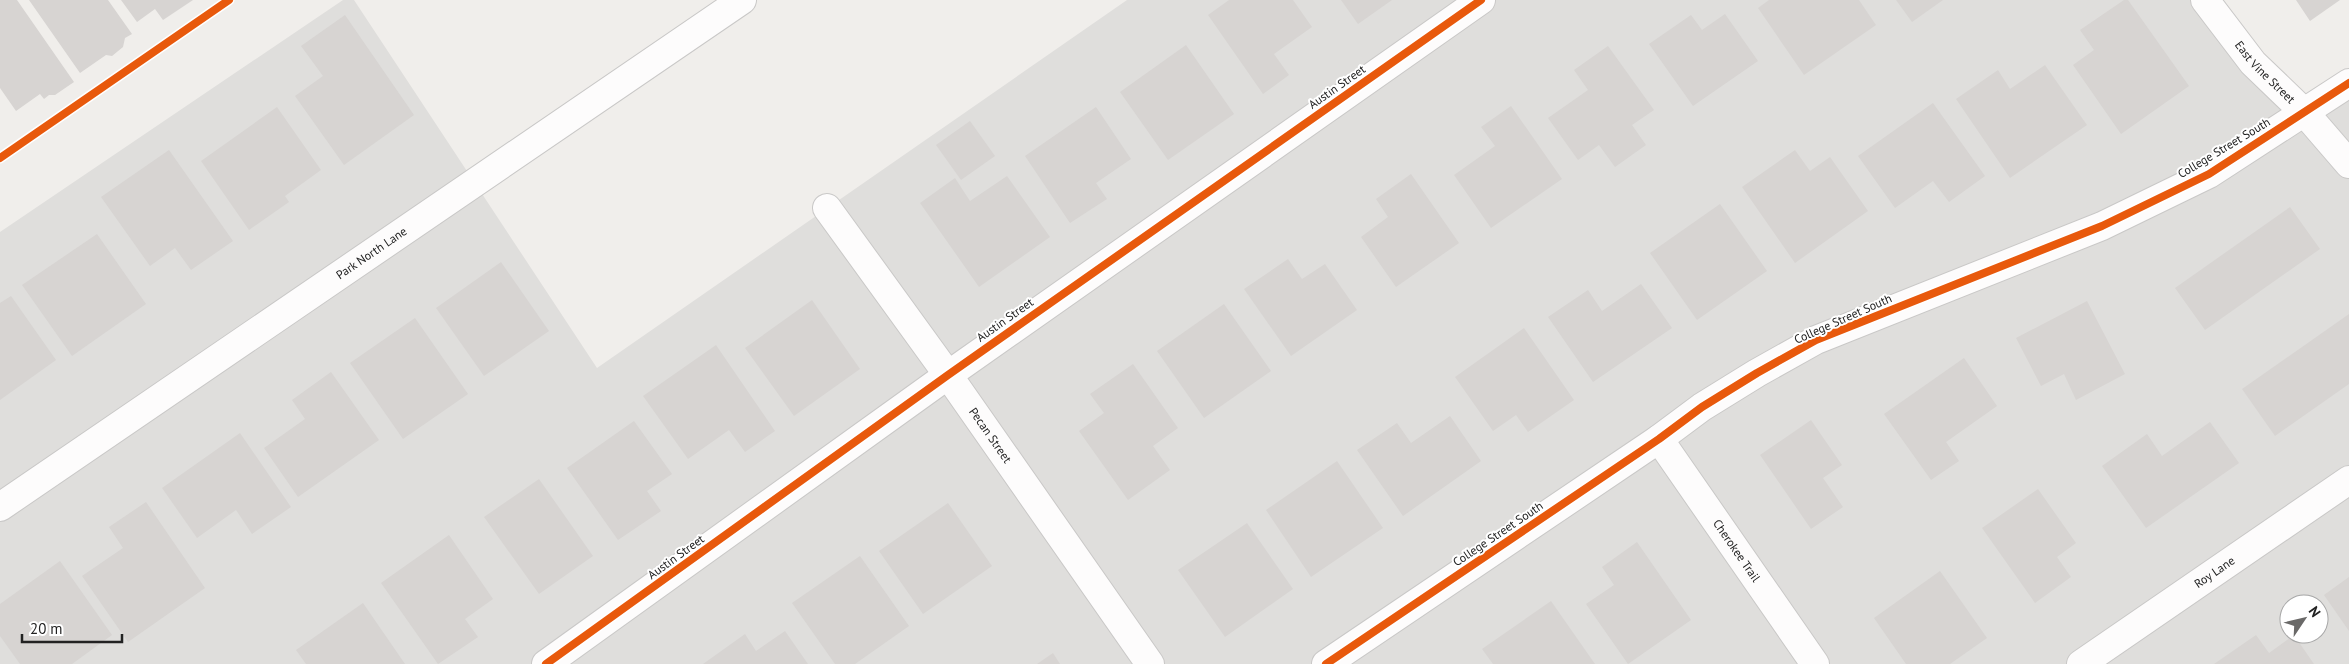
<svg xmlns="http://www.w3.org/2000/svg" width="2349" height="664" font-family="'PT Sans',sans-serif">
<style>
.residential{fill:#dfdedc;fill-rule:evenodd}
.building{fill:#d7d4d2}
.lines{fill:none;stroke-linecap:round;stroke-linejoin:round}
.street-casing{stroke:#c9c8c7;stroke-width:30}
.street{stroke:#fdfcfc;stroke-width:28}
.cycleway-casing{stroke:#fff;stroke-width:11}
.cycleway{stroke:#e8590c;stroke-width:8}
.labels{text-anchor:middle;stroke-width:4;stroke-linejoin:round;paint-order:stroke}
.street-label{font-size:12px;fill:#222;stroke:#fff}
</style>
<rect width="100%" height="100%" fill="#f0eeeb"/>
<path class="residential" d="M343 0H354L597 368 1127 0H2205L2305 113 2349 83V664H0V232ZM2289 604H2319V634H2289Z"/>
<g class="building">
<polygon points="0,0 17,0 74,82 55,95 49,95 44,99 40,94 16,111 0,88"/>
<polygon points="29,0 108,0 132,34 125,38 123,47 112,56 106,55 80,73"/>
<polygon points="121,0 193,0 163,20 155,9 137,22"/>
<polygon points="1229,0 1293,0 1312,27 1274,54 1289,75 1263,94 1208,15"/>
<polygon points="1341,0 1392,0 1358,24"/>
<polygon points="1769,0 1859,0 1876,25 1804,75 1758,8"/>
<polygon points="1896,0 1943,0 1912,22"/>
<polygon points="2124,0 2128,0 2189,86 2121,134 2073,65 2094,50 2080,30"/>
<polygon points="2296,0 2340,0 2310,21"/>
<polygon points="1725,14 1758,61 1693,106 1649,44 1691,15 1702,30"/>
<polygon points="345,15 414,115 344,165 295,96 323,76 301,46"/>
<polygon points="1186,45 1234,114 1168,160 1120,92"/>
<polygon points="1608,46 1654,110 1632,125 1646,145 1615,167 1599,145 1578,160 1548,118 1588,90 1574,70"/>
<polygon points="2045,65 2087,125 2010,178 1956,99 1998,70 2010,89"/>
<polygon points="1933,103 1985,176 1949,202 1933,181 1895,208 1858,156"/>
<polygon points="1511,106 1562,179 1491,228 1454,175 1495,146 1481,127"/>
<polygon points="277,107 321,170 285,196 289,202 249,230 201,161"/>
<polygon points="1096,107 1131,159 1096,183 1107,199 1070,223 1025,156"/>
<polygon points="970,121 995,156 961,180 936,145"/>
<polygon points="169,150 233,241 191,270 175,248 150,266 101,197"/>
<polygon points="1795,150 1810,171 1830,157 1868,211 1795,263 1742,187"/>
<polygon points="1411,174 1459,243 1396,287 1361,237 1388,217 1376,199"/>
<polygon points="1007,176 1050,237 979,287 920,203 955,178 970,201"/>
<polygon points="1720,204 1767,271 1697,320 1650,253"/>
<polygon points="2290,207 2320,249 2205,330 2175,288"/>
<polygon points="97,234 146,304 72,356 22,285"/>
<polygon points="1288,259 1302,279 1325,264 1357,310 1291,356 1244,289"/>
<polygon points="501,262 549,331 484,376 436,308"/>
<polygon points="1641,284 1672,328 1593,382 1548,317 1588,290 1602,311"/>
<polygon points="11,296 56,360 0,400 0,303"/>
<polygon points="812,300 860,369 794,416 745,348"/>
<polygon points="2087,301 2125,374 2076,400 2064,374 2041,386 2016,338"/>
<polygon points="1224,304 1271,371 1204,418 1157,351"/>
<polygon points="2349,314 2349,384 2275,436 2242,389"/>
<polygon points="415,318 468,394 403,439 350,363"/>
<polygon points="1524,328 1574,400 1528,432 1516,415 1493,431 1455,377"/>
<polygon points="716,345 775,431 745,452 729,430 688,459 643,396"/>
<polygon points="1964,358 1997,406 1946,442 1959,461 1931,480 1884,414"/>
<polygon points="1133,364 1178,428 1153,446 1170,470 1128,500 1079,431 1104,413 1090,394"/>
<polygon points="331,372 379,440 298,497 264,448 305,419 292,400"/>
<polygon points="1450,416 1481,461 1403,516 1357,450 1397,423 1411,443"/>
<polygon points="1811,420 1842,465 1823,478 1843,507 1811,529 1760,455"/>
<polygon points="634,421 672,474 647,491 661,511 618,540 567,468"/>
<polygon points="2210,422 2239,463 2146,528 2102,466 2147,434 2162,456"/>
<polygon points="240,433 291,507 252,534 236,510 197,538 162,488"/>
<polygon points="1337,461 1383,528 1311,577 1266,510"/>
<polygon points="539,479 593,556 539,594 484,517"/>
<polygon points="2038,489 2076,543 2057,557 2071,577 2035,603 1982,528"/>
<polygon points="146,502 205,588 128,642 82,576 123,548 109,527"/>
<polygon points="948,503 992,566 923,614 879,551"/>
<polygon points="1247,523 1293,589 1225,637 1178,570"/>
<polygon points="449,535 493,599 465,619 478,637 438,664 381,583"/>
<polygon points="1637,542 1691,620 1628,664 1586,604 1614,585 1602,567"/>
<polygon points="860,556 909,626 855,664 835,664 792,603"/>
<polygon points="60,561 112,635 72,664 20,664 0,636 0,604"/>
<polygon points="1940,571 1987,638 1950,664 1906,664 1874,618"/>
<polygon points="2349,577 2349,631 2324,595"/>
<polygon points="1551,601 1595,664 1493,664 1482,649"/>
<polygon points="363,603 405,664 306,664 296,650"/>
<polygon points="785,631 808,664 703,664 745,634 756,651"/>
<polygon points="2256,635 2269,653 2294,635 2314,664 2214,664"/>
<polygon points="1053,653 1060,664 1037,664"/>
</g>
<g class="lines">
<g class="street-casing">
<g id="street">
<path id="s1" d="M2205 0 2253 63 2305 113 2349 164"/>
<path id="s2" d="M827 208 948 375 1150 664"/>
<path id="s3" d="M1659 439 1815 664"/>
<path id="s4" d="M0 507 742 0"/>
<polyline points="546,664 948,375 1481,0"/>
<polyline points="1326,664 1659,439 1702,407 1757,373 1816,340 2102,226 2209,174 2349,83"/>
<path id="s5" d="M2081 664 2349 480"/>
</g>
</g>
<use href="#street" class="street"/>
<g class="cycleway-casing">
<g id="cycleway">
<polyline points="0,158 229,0"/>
<polyline points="546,664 948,375 1481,0"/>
<polyline points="1326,664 1659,439 1702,407 1757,373 1816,340 2102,226 2209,174 2349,83"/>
</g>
</g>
<use href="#cycleway" class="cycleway"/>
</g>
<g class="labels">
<g class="street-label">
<text dy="4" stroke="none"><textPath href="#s1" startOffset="94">East Vine Street</textPath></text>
<text transform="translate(1337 87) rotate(-35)" y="4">Austin Street</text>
<text transform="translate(2224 148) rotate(-31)" y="4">College Street South</text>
<text dy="4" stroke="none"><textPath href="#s4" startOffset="450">Park North Lane</textPath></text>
<text transform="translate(1843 319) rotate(-24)" y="4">College Street South</text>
<text transform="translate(1005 320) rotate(-35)" y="4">Austin Street</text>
<text dy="4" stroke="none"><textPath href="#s2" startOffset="280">Pecan Street</textPath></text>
<text transform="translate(1498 534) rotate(-34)" y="4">College Street South</text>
<text dy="4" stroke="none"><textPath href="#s3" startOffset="136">Cherokee Trail</textPath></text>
<text transform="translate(676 557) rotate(-36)" y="4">Austin Street</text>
<text dy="4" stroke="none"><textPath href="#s5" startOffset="162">Roy Lane</textPath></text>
</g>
</g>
<g transform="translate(2304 619) rotate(55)"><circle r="24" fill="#ffffff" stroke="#a7a7a7"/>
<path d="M0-4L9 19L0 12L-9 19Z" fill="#6a6968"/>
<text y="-8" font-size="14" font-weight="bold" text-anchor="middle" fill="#222222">N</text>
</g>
<path d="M22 634v8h100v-8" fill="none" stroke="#222222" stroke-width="2.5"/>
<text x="30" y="634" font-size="15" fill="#222222" stroke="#ffffff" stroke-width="4" paint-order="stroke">20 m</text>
</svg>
